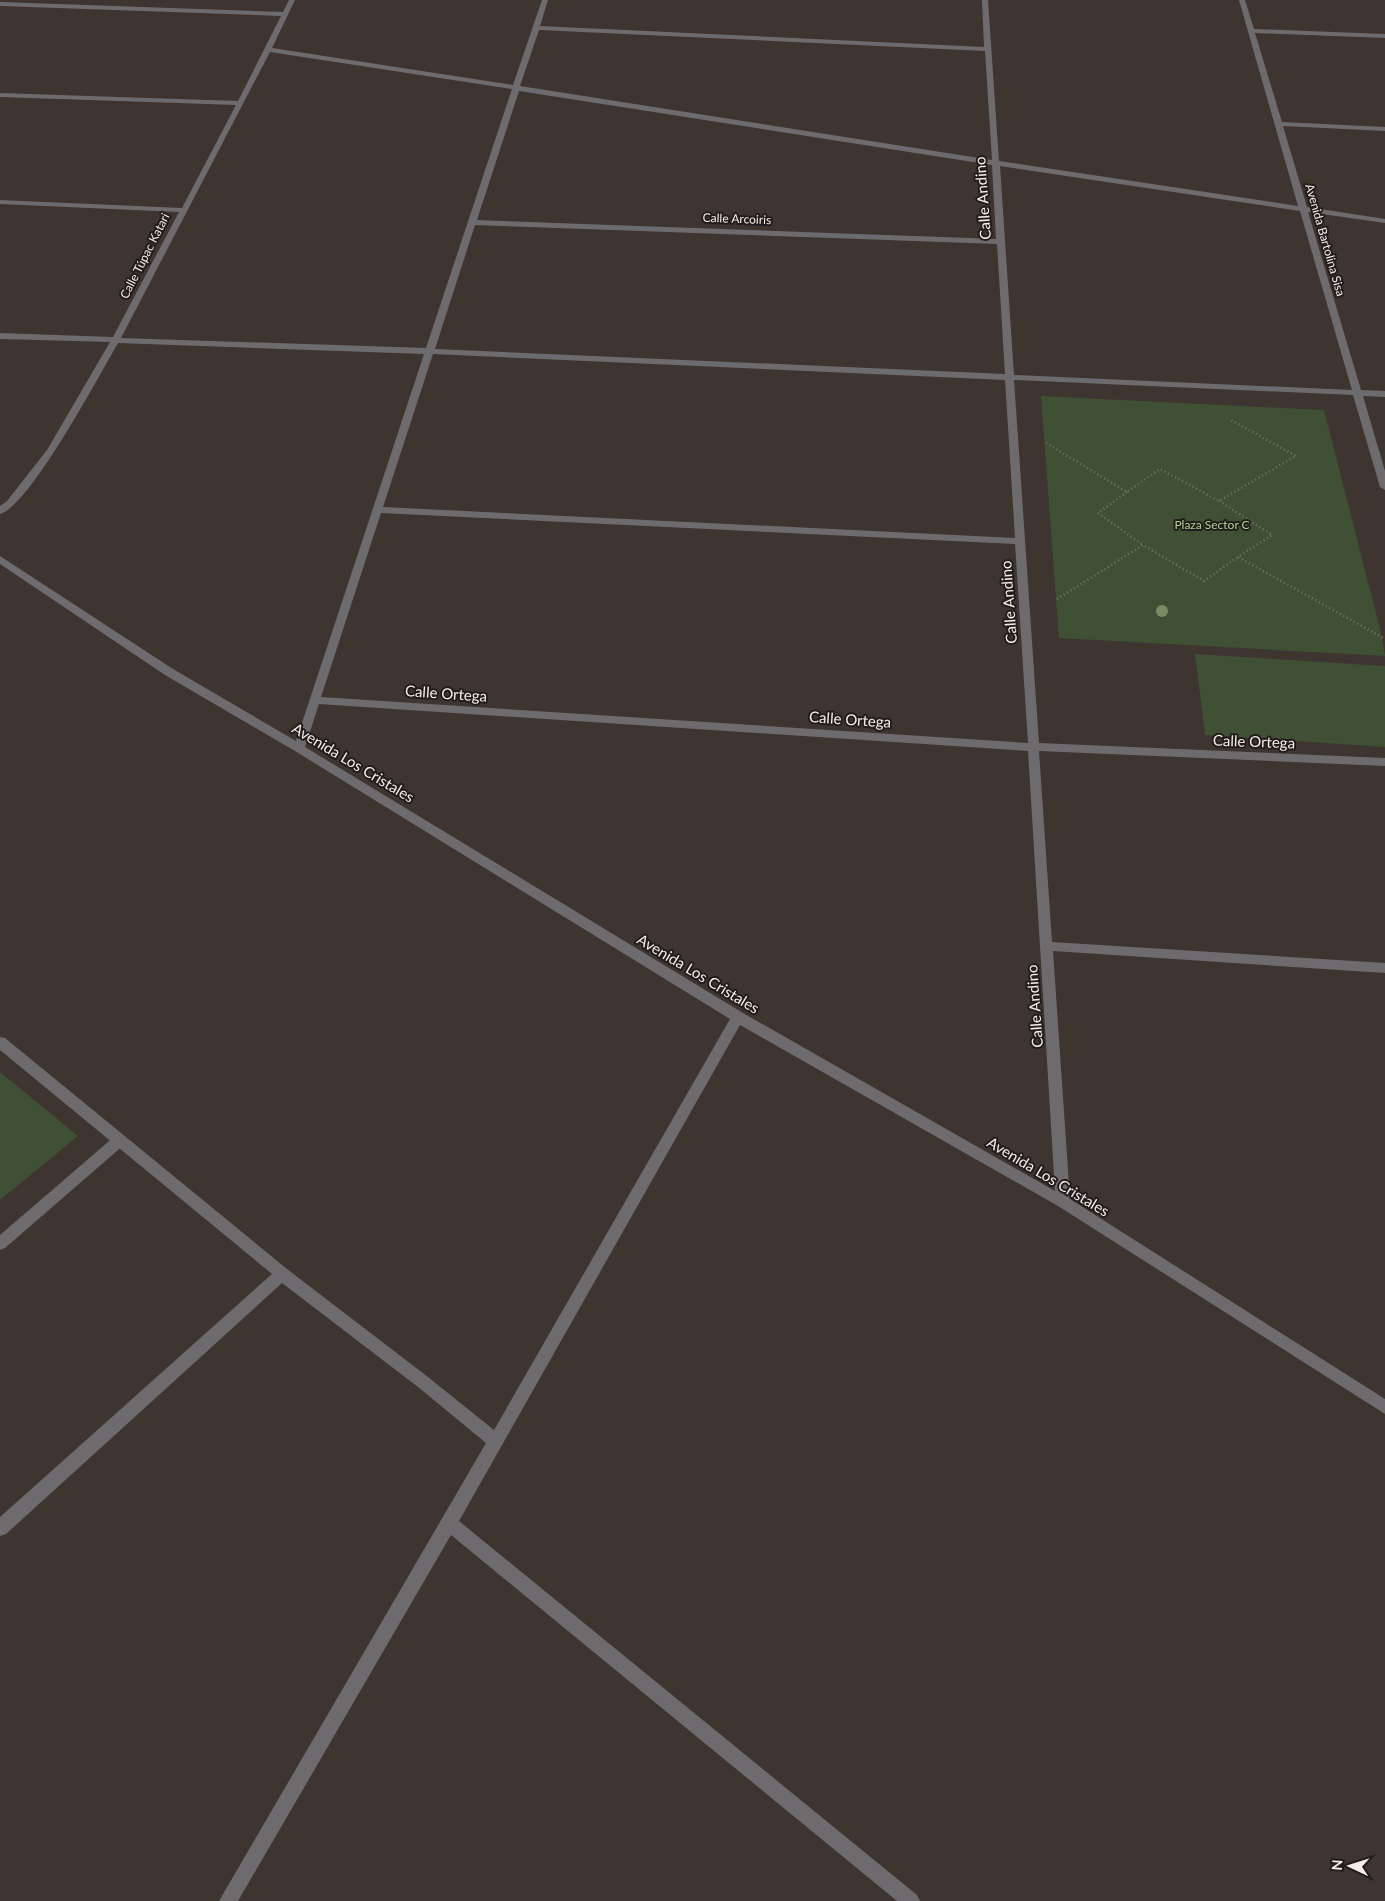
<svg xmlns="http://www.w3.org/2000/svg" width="1385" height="1901" font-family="Lato,sans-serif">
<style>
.green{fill:#405035}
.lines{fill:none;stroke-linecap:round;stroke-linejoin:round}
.path{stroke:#7c7370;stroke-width:2.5;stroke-dasharray:1 3;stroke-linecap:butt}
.service{fill:#6e6b6f;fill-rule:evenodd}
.minor{fill:#6e6b6f;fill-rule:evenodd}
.tree{fill:#7a8c66}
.labels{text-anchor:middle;stroke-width:4;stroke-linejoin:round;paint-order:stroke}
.far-street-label{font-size:12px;fill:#f4edea;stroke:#221d1b}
.far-park-label{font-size:12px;fill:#acd492;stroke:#221d1b}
.street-label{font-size:15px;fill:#f4edea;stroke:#221d1b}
</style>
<rect width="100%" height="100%" fill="#3e3430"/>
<g class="green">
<polygon points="1041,396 1324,410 1382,637 1385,656 1059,638"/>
<polygon points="1195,654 1385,666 1385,747 1205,735"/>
<polygon points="0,1072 78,1136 0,1200"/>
</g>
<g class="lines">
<g class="path">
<polyline points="1046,443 1127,492 1160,469 1219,501 1296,456 1229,419"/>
<polyline points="1127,492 1098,513 1143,545"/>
<polyline points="1219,501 1272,535 1238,557 1385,639"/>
<polyline points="1057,599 1143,545 1204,581 1238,557"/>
</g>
<polygon class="service" points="120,1134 125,1136 127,1140 125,1144 5,1248 0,1250 0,1235 115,1136"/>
<path class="minor" d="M289 0H295L272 48 513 85 542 0H548L540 26 984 47 982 0H988L999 161 1298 206 1239 0H1245L1254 29 1385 34V38L1255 33 1282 122 1385 127V131L1283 126 1307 207 1385 219V223L1308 212 1361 390 1385 391V397L1363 396 1385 471V490L1380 487 1353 395 1014 380 1039 743 1385 758V766L1039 751 1052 942 1385 963V973L1053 951 1070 1199 1385 1399V1414L1058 1206 740 1025 459 1521 917 1895 920 1901H897L451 1535 238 1901H219L486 1443 418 1387 282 1283 6 1534 0 1536V1517L272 1274 0 1050V1037L5 1038 287 1269 428 1377 494 1430 730 1019 295 751 165 675 0 564V556L173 669 296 741 424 354 118 343C100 374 30 506 0 514V506L7 501 47 450 110 342 0 339V333L113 337 179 212 0 204V200L182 208 236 105 0 97V93L238 101 281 16 0 6V2L283 12ZM539 30 985 51 992 160 520 86ZM270 52 512 89 426 348 121 338ZM519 91 992 165 996 239 477 220ZM1000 166 1300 211 1352 390 1014 375ZM475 225 997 244 1005 374 435 349ZM433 354 1005 380 1015 538 383 507ZM381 513 1015 544 1028 743 321 697ZM319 704 1028 751 1055 1191 743 1013 305 747Z"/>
</g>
<circle class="tree" cx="1162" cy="611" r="6"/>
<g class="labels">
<g class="far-street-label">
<text transform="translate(737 219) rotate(2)" y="4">Calle Arcoiris</text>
<text transform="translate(1325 240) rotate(74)" y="4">Avenida Bartolina Sisa</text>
<text transform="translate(145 256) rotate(-63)" y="4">Calle Túpac Katari</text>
</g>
<g class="far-park-label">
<text x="1212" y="529">Plaza Sector C</text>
</g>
<g class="street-label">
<text transform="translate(983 198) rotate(-94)" y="5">Calle Andino</text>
<text transform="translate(1009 602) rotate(-94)" y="5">Calle Andino</text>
<text transform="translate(446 694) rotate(4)" y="5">Calle Ortega</text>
<text transform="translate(850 720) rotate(4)" y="5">Calle Ortega</text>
<text transform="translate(1254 742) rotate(2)" y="5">Calle Ortega</text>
<text transform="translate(353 763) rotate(31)" y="5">Avenida Los Cristales</text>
<text transform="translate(698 974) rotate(31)" y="5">Avenida Los Cristales</text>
<text transform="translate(1035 1006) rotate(-94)" y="5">Calle Andino</text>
<text transform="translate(1048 1177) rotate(31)" y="5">Avenida Los Cristales</text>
</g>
</g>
<g transform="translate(1350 1866) rotate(274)" stroke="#221d1b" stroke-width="4" paint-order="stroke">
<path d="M0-4L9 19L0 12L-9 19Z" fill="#f4edea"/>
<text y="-8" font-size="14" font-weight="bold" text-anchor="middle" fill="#f4edea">N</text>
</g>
</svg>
